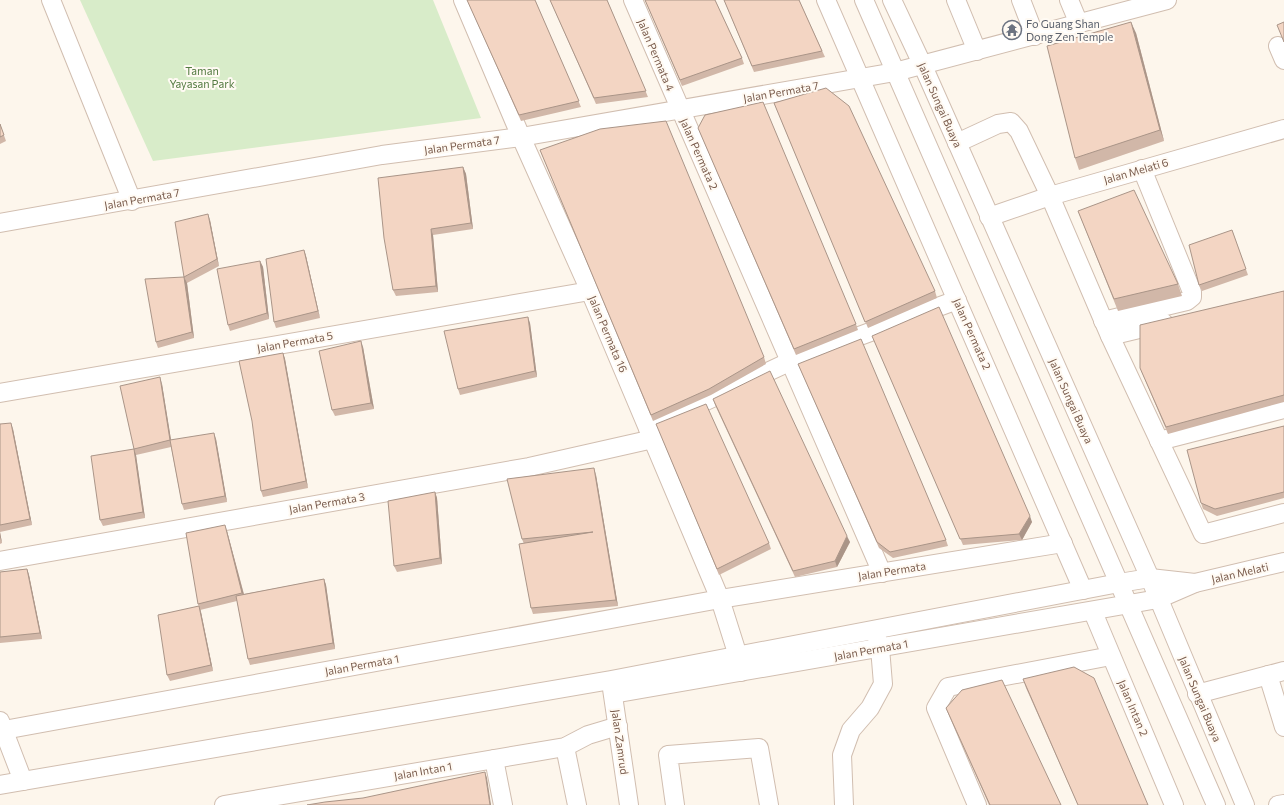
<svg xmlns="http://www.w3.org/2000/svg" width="1284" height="805" font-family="Commissioner,sans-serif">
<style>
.green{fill:#d8ecc9}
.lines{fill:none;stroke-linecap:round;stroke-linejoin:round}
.minor-casing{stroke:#d1beb0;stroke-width:20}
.minor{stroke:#fff;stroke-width:18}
.wall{fill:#d1b7a8}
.shaded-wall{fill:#aa9588}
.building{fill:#f3d5c3;stroke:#aa9588}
.labels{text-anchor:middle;stroke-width:4;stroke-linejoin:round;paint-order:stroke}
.worship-label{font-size:11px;fill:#5b616d;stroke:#fffaf3;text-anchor:start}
.street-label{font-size:11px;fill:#7a5c4d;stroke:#fffaf3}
.park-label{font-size:11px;fill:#537a41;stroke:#fffaf3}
</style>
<rect width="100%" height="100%" fill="#fdf6ec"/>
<polygon class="green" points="80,0 433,0 481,118 153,161"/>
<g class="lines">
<g class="minor-casing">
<g id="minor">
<polyline points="51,0 132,201"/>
<polyline points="463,0 521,137 590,291 720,599 738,656 741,672"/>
<polyline points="633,0 882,573"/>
<polyline points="826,0 1083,590"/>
<polyline points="864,0 1216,805"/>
<polyline points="892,0 923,66 1150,578 1245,805"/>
<polyline points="956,0 977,51"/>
<polyline points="1021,0 1035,36"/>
<polyline points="1069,0 1079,24"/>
<polyline points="1278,46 1284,60"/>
<polyline points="957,143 998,124 1011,122 1019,131 1050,196 1110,336 1203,534 1284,513"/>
<polyline points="989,217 1050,196 1284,129"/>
<polyline points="0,223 382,155 521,137 895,72 1167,0"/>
<polyline points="1103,321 1187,301 1192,297 1192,292 1142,169"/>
<polyline points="1110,336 1164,323"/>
<polyline points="0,393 590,291"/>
<polyline points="648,428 789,362 957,300"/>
<polyline points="1159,441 1284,409"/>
<polyline points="0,561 529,467 653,439"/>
<polyline points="1093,612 1174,805"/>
<polyline points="1268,675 1284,727"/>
<polyline points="611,682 629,805"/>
<polyline points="613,694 1158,599 1195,583 1284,562"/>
<polyline points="1197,694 1284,671"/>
<polyline points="0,721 23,781"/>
<polyline points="4,730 720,599 1063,543"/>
<polyline points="565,747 577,805"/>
<polyline points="494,759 503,805"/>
<polyline points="0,785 611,680 1119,583 1150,578 1195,583"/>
<polyline points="224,805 565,747 588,735 618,726"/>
<polyline points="675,805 668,755 759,748 769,805"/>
<polyline points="844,805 842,755 851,730 870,708 883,684 880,648 877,638"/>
<polyline points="977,805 936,708 948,687 1111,656"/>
<polyline points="1278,805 1284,804"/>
</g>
</g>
<use href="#minor" class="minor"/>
</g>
<g class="wall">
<polygon points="467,0 535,0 581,107 521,121"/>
<polygon points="550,0 607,0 648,97 596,104"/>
<polygon points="645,0 715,0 742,58 744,64 682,86"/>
<polygon points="724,0 799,0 825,57 754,72"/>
<polygon points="1136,33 1164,141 1079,170 1075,158"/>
<polygon points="774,103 935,291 937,298 868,328"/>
<polygon points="0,124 6,141 0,144"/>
<polygon points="698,128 856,324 858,330 796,355"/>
<polygon points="540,150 764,357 766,364 711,395 653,421"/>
<polygon points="463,167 466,174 473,229 433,235 438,292 396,296 393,290"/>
<polygon points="1078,211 1178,284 1182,296 1118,311"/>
<polygon points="210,220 219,266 187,283 194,338 158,348 156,342 184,277"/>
<polygon points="1232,230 1248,275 1202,291 1199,285"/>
<polygon points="304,250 306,256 320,318 276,328 274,322"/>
<polygon points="260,261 263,267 269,319 230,331 228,325"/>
<polygon points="1284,291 1284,402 1168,434 1140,368"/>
<polygon points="530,323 537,377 460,395 458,389"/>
<polygon points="872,336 1032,522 1022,540 963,545"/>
<polygon points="363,347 374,409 335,416 332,410"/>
<polygon points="283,353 285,359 308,488 263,497 261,491"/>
<polygon points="798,364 946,540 948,546 893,558 879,548"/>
<polygon points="162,384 171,440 216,439 227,502 184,510 182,504 171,447 136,455 145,518 103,526 100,520 134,449"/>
<polygon points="713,399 850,542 837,567 795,577 715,405"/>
<polygon points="0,424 13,429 32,525 0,532 2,543 0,544"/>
<polygon points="1284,426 1284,498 1217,516 1203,509 1201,503"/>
<polygon points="659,430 769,543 771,549 719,575"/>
<polygon points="596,475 618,606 533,614 531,608 524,544 522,539"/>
<polygon points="435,492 437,498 442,564 397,572 394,566"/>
<polygon points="227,531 244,594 324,579 326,585 335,649 250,665 248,659 237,601 200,610 198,604"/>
<polygon points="27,569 29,575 42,639 0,643 0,572"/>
<polygon points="199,606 201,612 213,671 170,681 167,675"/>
<polygon points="1023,679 1148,805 1078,805 1026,688"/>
<polygon points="946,708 1061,805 989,805"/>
</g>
<g class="shaded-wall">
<polygon points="1131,22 1136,33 1164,141 1160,130"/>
<polygon points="463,167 466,174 473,229 471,223"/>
<polygon points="208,214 210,220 219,266 217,259"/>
<polygon points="431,229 433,235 438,292 436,286"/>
<polygon points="304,250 306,256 320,318 318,311"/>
<polygon points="260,261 263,267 269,319 267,313"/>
<polygon points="184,277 187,283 194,338 192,332"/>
<polygon points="528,317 530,323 537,377 535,371"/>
<polygon points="361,341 363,347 374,409 371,403"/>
<polygon points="283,353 285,359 308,488 306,481"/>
<polygon points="160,377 162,384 172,446 170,440"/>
<polygon points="11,423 13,429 32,525 30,519"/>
<polygon points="214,433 216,439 227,502 225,496"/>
<polygon points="134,449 136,455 145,518 143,512"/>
<polygon points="594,468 596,475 618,606 616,600"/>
<polygon points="435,492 437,498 442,564 440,558"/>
<polygon points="1030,516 1032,522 1022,540 1019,534"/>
<polygon points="225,525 227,531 245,599 242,593"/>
<polygon points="0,531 0,532 2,543 0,537"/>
<polygon points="847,536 850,542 837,567 835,561"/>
<polygon points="27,569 29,575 42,639 40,633"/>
<polygon points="324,579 326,585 335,649 333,643"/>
<polygon points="199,606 201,612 213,671 211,665"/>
<polygon points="485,772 487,778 491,805 490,805"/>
</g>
<g class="building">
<polygon points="467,0 535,0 579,101 519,115"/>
<polygon points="550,0 607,0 646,91 594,98"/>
<polygon points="645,0 715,0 742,58 680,80"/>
<polygon points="724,0 799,0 822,51 752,66"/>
<polygon points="1131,22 1160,130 1075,158 1047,46"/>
<polygon points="1284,22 1284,42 1277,25"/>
<polygon points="826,88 849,106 935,291 865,322 774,103"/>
<polygon points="763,102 856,324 794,349 698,128 705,115"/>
<polygon points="666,121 764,357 709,389 651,415 540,150 600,129"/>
<polygon points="0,124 4,135 0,137"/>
<polygon points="463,167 471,223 431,229 436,286 393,290 384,238 378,178"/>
<polygon points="1134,190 1178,284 1114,299 1078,211"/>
<polygon points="208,214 217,259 184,277 175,222"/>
<polygon points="1232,230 1246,269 1199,285 1189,245"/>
<polygon points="304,250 318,311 274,322 266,259"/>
<polygon points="260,261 267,313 228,325 217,269"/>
<polygon points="184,277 192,332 156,342 145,279"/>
<polygon points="1284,291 1284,395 1166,427 1140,368 1140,325"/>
<polygon points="939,307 1030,516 1019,534 960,539 872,336"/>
<polygon points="528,317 535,371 458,389 444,331"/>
<polygon points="861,339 946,540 890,552 877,542 798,364"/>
<polygon points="361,341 371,403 332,410 319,351"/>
<polygon points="283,353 306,481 261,491 252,421 239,361"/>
<polygon points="770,371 847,536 835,561 793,571 713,399"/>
<polygon points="160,377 170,440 134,449 120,386"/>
<polygon points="706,404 769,543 717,569 656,424"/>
<polygon points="11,423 30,519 0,525 0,424"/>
<polygon points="1284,426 1284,492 1215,509 1201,503 1187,450"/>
<polygon points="214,433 225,496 182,504 170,440"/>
<polygon points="134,449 143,512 100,520 91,456"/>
<polygon points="594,468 616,600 531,608 519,544 593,532 522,539 507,479"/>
<polygon points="435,492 440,558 394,566 388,501"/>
<polygon points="225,525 242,593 198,604 186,533"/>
<polygon points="27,569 40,633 0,637 0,572"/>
<polygon points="324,579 333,643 248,659 236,596"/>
<polygon points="199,606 211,665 167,675 158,615"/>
<polygon points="1074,667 1094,678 1148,805 1078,805 1023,679"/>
<polygon points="1002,680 1061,805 990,805 946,708 962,690"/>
<polygon points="485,772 490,805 307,805 325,802 363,798"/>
</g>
<defs>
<g id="temple-ring" transform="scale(1)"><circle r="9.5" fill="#fffaf3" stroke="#6b7280" stroke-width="1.5"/><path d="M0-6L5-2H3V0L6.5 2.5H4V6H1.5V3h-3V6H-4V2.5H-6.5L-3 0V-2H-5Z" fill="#6b7280"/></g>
</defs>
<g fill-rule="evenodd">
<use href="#temple-ring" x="1012" y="30"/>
</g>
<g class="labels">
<g class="worship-label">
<text x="1026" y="28">Fo Guang Shan<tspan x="1026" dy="13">Dong Zen Temple</tspan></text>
</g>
<g class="street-label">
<text transform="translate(656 55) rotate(67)" y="4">Jalan Permata 4</text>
<text transform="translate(781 92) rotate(-10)" y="4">Jalan Permata 7</text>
<text transform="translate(940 105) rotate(66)" y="4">Jalan Sungai Buaya</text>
<text transform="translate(462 145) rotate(-8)" y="4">Jalan Permata 7</text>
<text transform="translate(699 154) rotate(66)" y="4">Jalan Permata 2</text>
<text transform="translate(1136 171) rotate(-16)" y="4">Jalan Melati 6</text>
<text transform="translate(142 199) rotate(-10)" y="4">Jalan Permata 7</text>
<text transform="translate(608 334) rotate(67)" y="4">Jalan Permata 16</text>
<text transform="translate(972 334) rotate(66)" y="4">Jalan Permata 2</text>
<text transform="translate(295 342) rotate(-10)" y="4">Jalan Permata 5</text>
<text transform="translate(1071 401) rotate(66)" y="4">Jalan Sungai Buaya</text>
<text transform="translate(327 503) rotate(-10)" y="4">Jalan Permata 3</text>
<text transform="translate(892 571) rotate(-9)" y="4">Jalan Permata</text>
<text transform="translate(1240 573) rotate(-13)" y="4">Jalan Melati</text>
<text transform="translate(871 650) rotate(-10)" y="4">Jalan Permata 1</text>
<text transform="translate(362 665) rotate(-10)" y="4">Jalan Permata 1</text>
<text transform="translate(1200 699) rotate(67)" y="4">Jalan Sungai Buaya</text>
<text transform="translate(1133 708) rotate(67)" y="4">Jalan Intan 2</text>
<text transform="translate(620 742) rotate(82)" y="4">Jalan Zamrud</text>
<text transform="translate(423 771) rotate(-10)" y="4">Jalan Intan 1</text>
</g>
<g class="park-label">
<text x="202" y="75">Taman<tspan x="202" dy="13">Yayasan Park</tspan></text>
</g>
</g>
</svg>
